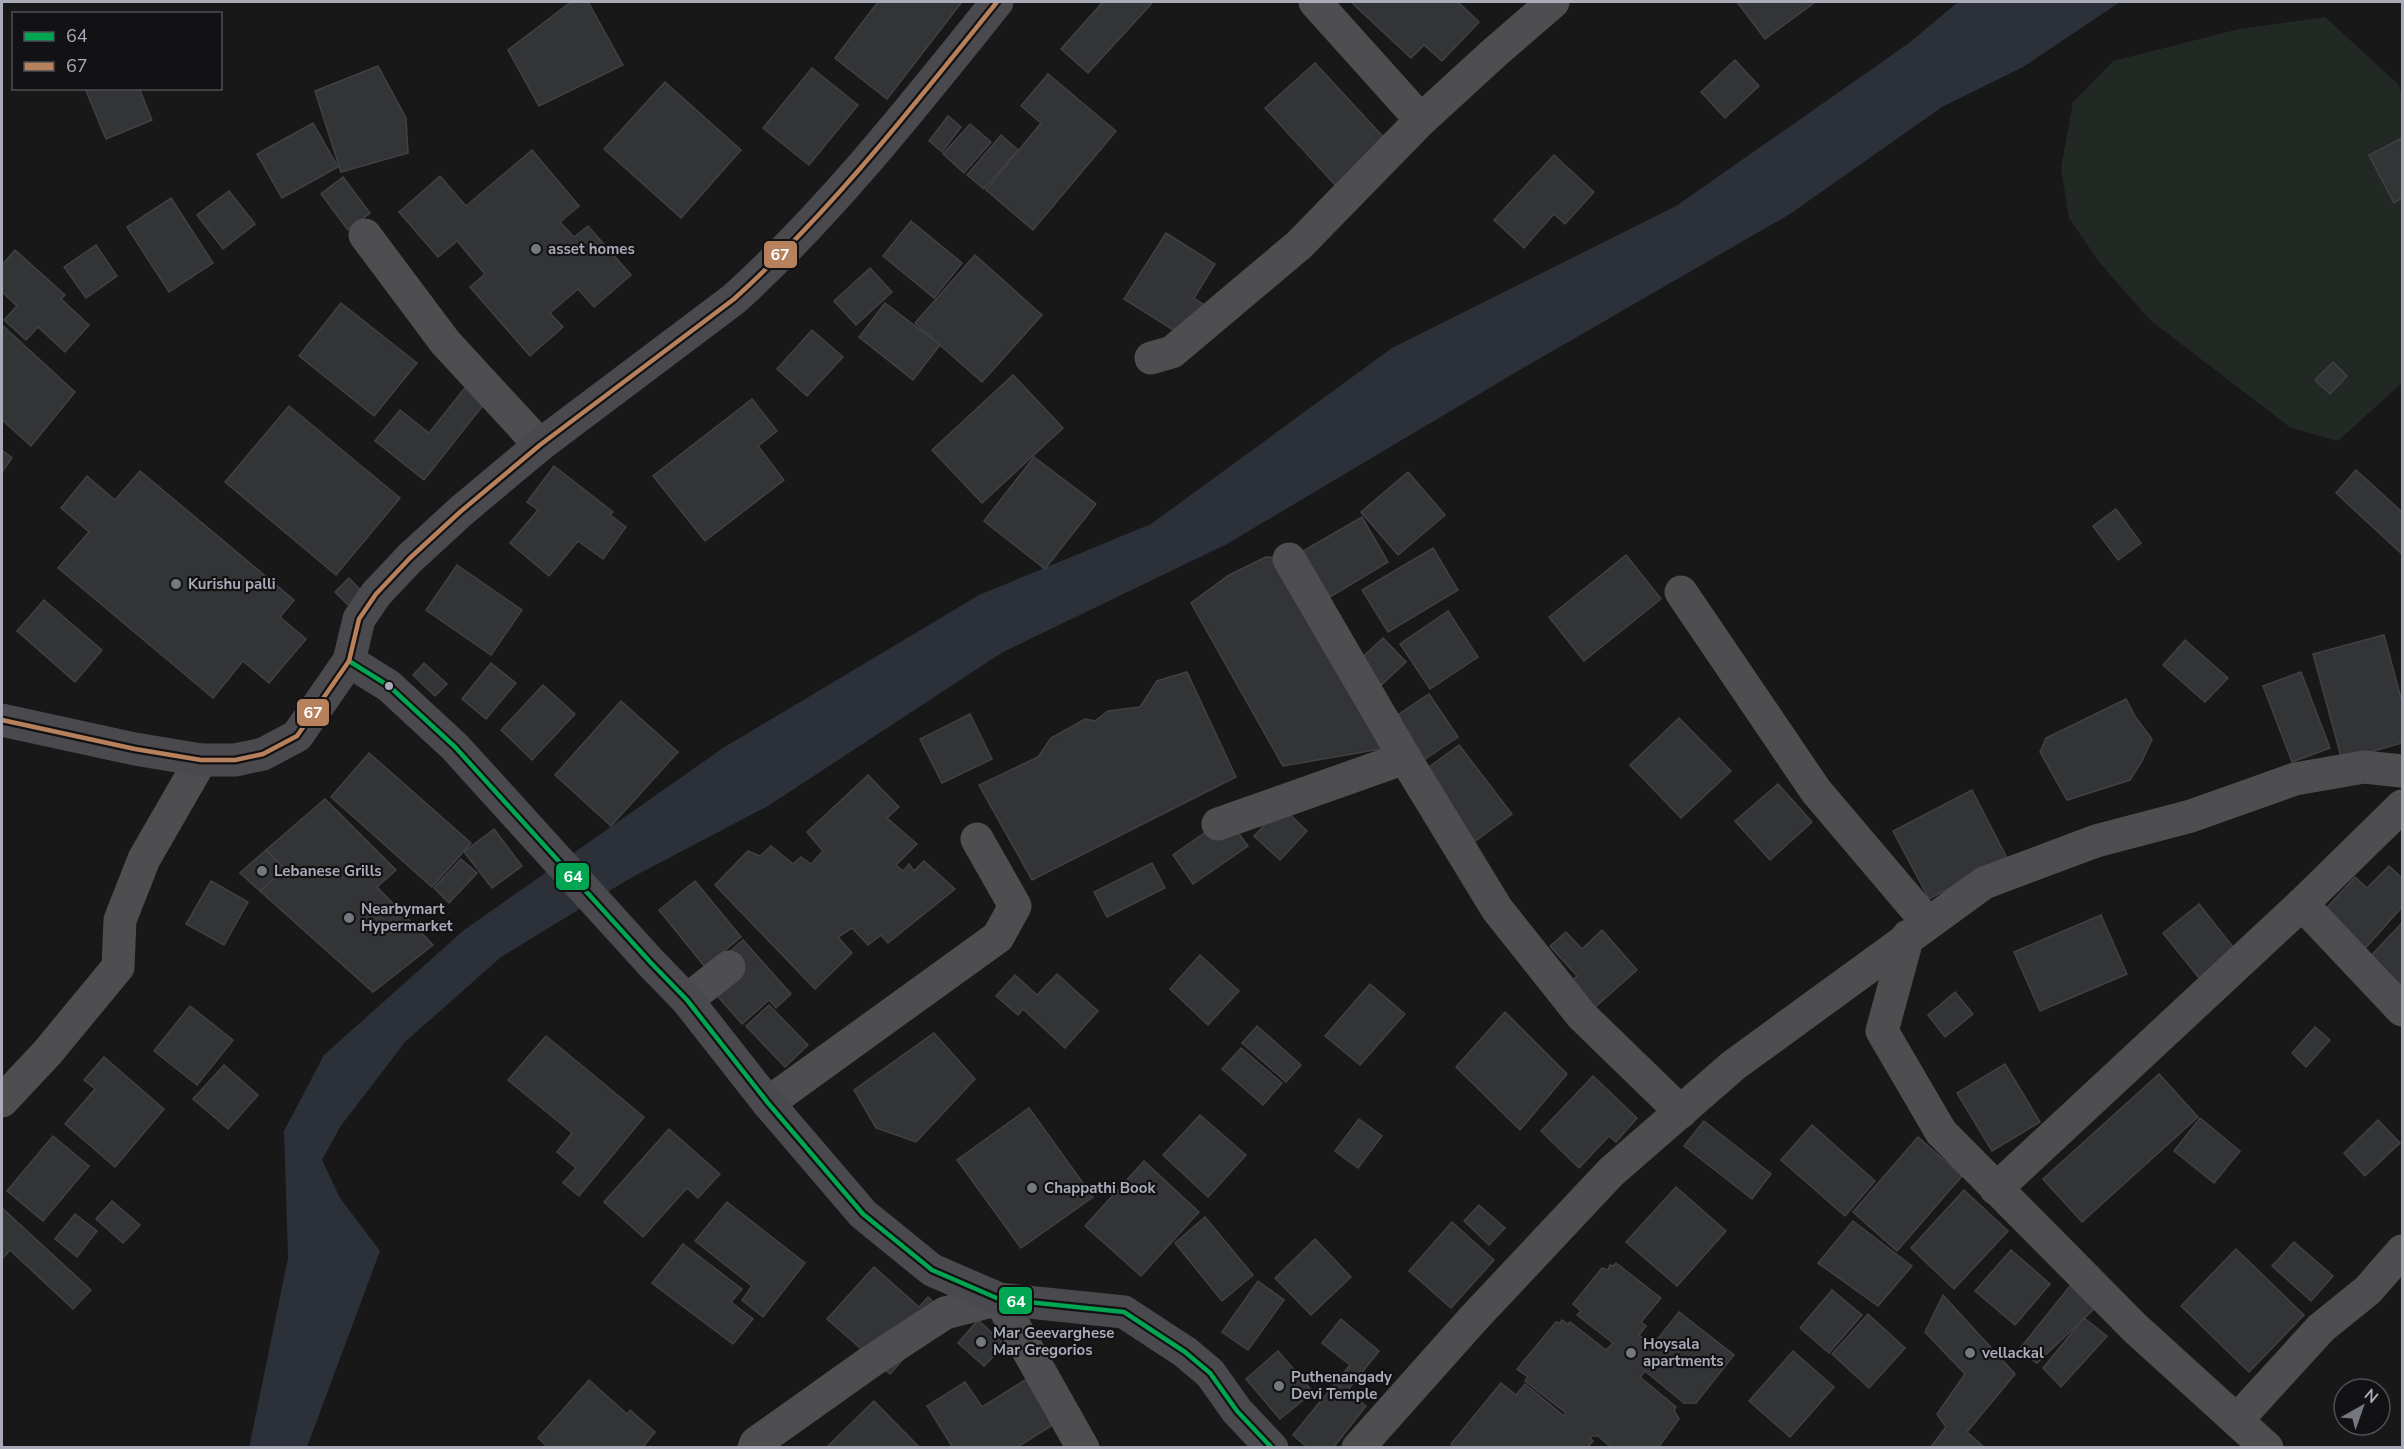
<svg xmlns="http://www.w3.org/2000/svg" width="2404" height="1449" font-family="'Nunito Sans',sans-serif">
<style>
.green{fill:#222823}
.water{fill:#2b3039}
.building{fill:#333436;stroke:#404144;stroke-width:1.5}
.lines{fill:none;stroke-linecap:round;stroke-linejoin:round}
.minor{stroke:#4e4e51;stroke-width:33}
.major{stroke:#4a4a4e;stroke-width:33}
.bus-1-casing{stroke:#121214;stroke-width:9}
.bus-2-casing{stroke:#121214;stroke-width:9}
.bus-1{stroke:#00a651;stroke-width:4.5}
.bus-2{stroke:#b6815c;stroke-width:4.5}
.poi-dot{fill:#767880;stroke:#121214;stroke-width:2}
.bus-dot{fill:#a9abb8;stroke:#121214;stroke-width:2}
.labels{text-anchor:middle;stroke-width:4.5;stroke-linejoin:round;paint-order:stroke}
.poi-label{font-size:15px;font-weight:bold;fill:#a9abb8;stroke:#121214;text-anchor:start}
.line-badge{stroke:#121214;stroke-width:2}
.badge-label{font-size:16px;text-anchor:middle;font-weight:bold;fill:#fff}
</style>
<rect width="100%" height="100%" fill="#181818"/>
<polygon class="green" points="2325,17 2398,84 2402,94 2402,383 2338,441 2291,428 2150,320 2099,262 2069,218 2061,168 2073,102 2113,61 2239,29"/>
<polygon class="water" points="1958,2 2120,2 2023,67 1942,107 1790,214 1523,368 1227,544 1003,652 768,806 629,879 501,957 405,1042 340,1127 322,1160 340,1198 380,1251 307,1447 249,1448 288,1258 284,1131 324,1055 464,930 723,748 979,595 1151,524 1392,348 1676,206 1909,43"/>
<g class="building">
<polygon points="571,2 588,2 623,65 539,106 508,50"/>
<polygon points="878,2 959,2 961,3 887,99 835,58"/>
<polygon points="1103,2 1153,2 1088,73 1061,49"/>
<polygon points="1351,2 1458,2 1479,22 1442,61 1424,45 1411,58"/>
<polygon points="1737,2 1815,2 1765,39"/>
<polygon points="1735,60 1759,86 1725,118 1701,92"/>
<polygon points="1315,63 1386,140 1336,186 1265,108"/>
<polygon points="378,66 406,118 408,153 341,172 315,91"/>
<polygon points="812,68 858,105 809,165 763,128"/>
<polygon points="1048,74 1116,131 1033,230 986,190 1041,123 1021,106"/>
<polygon points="665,82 741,150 681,218 604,149"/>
<polygon points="85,88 139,88 152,120 106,139"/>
<polygon points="948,116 961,127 942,152 929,141"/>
<polygon points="313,123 338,167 282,198 257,154"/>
<polygon points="970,124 991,142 964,173 943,154"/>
<polygon points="1001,135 1018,150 984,189 967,175"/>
<polygon points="2402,138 2402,198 2394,203 2369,155"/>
<polygon points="532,150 579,206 560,222 574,237 588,226 631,275 594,307 578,289 550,313 563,327 530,356 470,287 485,274 457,241 438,257 399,212 440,176 466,206"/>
<polygon points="1554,155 1594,192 1565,224 1554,214 1524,248 1494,220"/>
<polygon points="343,177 370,213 348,230 321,194"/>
<polygon points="229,191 255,224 223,249 197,215"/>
<polygon points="171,198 213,263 169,292 127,227"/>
<polygon points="911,221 962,263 934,298 883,256"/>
<polygon points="1166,233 1215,264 1194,298 1206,306 1186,338 1124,299"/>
<polygon points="96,245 117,276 86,298 64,267"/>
<polygon points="15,250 65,295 61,299 89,325 65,352 38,327 26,340 4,320 17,306 2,292 2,265"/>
<polygon points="975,255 1042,315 982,382 915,323"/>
<polygon points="870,268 892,292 856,325 834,301"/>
<polygon points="341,303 417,363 374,416 299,356"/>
<polygon points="885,303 940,345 913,380 859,337"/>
<polygon points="2,325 75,392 31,446 2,420"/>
<polygon points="812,330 843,357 807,396 777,369"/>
<polygon points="2333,362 2347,376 2330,394 2315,380"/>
<polygon points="1013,375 1063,428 982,503 932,450"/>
<polygon points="468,384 488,399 424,480 375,441 400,410 429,433"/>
<polygon points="752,399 777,431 758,446 784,480 705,541 653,476"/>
<polygon points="289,406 400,498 336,575 225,482"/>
<polygon points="2,450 12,458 2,472"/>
<polygon points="1034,457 1096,504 1045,569 984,521"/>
<polygon points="554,466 613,512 610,515 626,527 603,559 578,541 549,576 510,543 538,510 527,502"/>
<polygon points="2356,470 2402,512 2402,554 2336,493"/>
<polygon points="140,471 294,600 280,617 306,639 269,683 243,661 213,698 58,568 89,532 61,508 87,476 115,500"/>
<polygon points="1408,472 1445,515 1398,555 1361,512"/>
<polygon points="2116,509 2141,543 2118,560 2093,526"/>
<polygon points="1362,517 1388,562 1330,597 1303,551"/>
<polygon points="1433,548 1458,590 1388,632 1362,590"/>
<polygon points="1626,555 1661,599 1584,661 1549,617"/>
<polygon points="1266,557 1289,559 1381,749 1283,766 1191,603 1229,575"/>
<polygon points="457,565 522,610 491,655 426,610"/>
<polygon points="349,578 367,597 354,611 335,592"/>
<polygon points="44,600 102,650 75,682 17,631"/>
<polygon points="1448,611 1478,657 1430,689 1400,644"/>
<polygon points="2384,635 2402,702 2402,743 2342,760 2313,654"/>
<polygon points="1383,638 1406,662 1377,689 1354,665"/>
<polygon points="2185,640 2228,678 2205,702 2163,665"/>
<polygon points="424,663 447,684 435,696 413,675"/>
<polygon points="491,663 516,683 486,719 462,699"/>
<polygon points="1187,672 1236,777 1032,880 979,785 1038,757 1051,738 1085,719 1095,721 1108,711 1140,707 1157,681"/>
<polygon points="2301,672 2330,748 2292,762 2263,686"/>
<polygon points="543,685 575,714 532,760 501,730"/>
<polygon points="1429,694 1458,737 1419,763 1390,720"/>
<polygon points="2126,699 2136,718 2152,739 2142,761 2130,780 2067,800 2040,752 2046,738"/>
<polygon points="621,701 678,752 611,826 555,775"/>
<polygon points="970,714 992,759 942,783 920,739"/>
<polygon points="1679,718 1731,771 1681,818 1630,765"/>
<polygon points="1459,745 1512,814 1474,842 1421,773"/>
<polygon points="369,753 471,843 432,887 331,797"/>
<polygon points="868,775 899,807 887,818 917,844 896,865 903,871 909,864 914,871 924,861 955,889 888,943 881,935 868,945 852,928 838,937 852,953 815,989 715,885 748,851 760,856 771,846 793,864 801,857 811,864 823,851 807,832"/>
<polygon points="1778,784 1812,822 1770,860 1735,821"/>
<polygon points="1972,790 2007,858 1929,899 1893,831"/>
<polygon points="325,799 396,870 377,887 433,945 373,992 260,891 285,869 266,850"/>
<polygon points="1282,807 1307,831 1280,860 1254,836"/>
<polygon points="1227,817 1248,846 1193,884 1173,855"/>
<polygon points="494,829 522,866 492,888 464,852"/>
<polygon points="266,850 285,869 260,891 240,873"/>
<polygon points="461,859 477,873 449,903 434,888"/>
<polygon points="1152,863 1165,888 1107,917 1094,892"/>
<polygon points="2389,866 2402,878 2402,907 2363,951 2321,914 2355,877 2367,888"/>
<polygon points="211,881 248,902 224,945 186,924"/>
<polygon points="695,881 741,937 705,967 659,910"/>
<polygon points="2199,904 2252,971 2216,999 2163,933"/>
<polygon points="2101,915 2127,974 2040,1011 2014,952"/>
<polygon points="2402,923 2402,997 2365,962"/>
<polygon points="1602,930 1637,970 1577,1023 1554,997 1577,976 1550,946 1566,932 1582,949"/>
<polygon points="743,940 791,994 776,1008 769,1000 742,1024 701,977"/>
<polygon points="1200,955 1239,991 1208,1025 1170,989"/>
<polygon points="1057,974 1098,1011 1065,1048 1023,1009 1018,1015 996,996 1015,975 1037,995"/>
<polygon points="1370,984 1405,1014 1360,1065 1325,1036"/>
<polygon points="1955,992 1973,1014 1945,1037 1928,1015"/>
<polygon points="769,1005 808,1045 785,1067 746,1026"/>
<polygon points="190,1006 233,1040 197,1085 154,1051"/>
<polygon points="1505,1012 1567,1074 1520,1130 1456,1067"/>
<polygon points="1257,1026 1301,1065 1286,1082 1242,1043"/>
<polygon points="2315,1027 2330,1040 2306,1067 2292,1053"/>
<polygon points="934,1033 975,1079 916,1142 876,1128 854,1090"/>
<polygon points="546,1036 644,1117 579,1196 563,1183 576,1168 557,1152 572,1133 508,1080"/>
<polygon points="1241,1048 1282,1083 1263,1105 1222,1069"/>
<polygon points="104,1057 164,1109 115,1167 65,1124 95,1089 84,1080"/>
<polygon points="2005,1064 2040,1122 1992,1151 1957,1093"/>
<polygon points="224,1065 258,1095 228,1129 193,1099"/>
<polygon points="2159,1074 2198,1117 2082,1222 2043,1179"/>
<polygon points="1593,1076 1637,1118 1616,1142 1609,1136 1579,1168 1541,1131"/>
<polygon points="1029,1108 1093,1197 1021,1248 957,1160"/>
<polygon points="1200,1115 1246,1155 1208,1197 1163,1155"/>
<polygon points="2200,1118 2240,1151 2214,1183 2174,1151"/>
<polygon points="1359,1119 1382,1136 1358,1168 1335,1151"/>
<polygon points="2378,1120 2400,1143 2365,1176 2344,1153"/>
<polygon points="1704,1121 1771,1174 1752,1199 1684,1146"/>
<polygon points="1812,1125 1875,1181 1845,1216 1781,1160"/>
<polygon points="669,1129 720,1174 698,1198 687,1188 643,1237 604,1202"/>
<polygon points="53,1136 89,1166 43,1221 7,1191"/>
<polygon points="1918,1137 1962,1176 1897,1251 1853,1212"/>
<polygon points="1144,1161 1199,1212 1141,1276 1085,1226"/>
<polygon points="1676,1187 1726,1231 1677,1286 1626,1242"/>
<polygon points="1964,1190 2008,1231 1954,1289 1911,1248"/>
<polygon points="112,1201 140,1225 123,1243 96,1219"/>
<polygon points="727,1202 805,1263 763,1317 742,1300 752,1286 695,1241"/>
<polygon points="1479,1205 1505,1228 1489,1245 1464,1221"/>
<polygon points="2,1208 91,1290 73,1309 10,1250 2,1259"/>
<polygon points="75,1214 97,1231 77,1257 55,1239"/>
<polygon points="1205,1217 1253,1275 1222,1301 1175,1243"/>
<polygon points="1853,1221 1912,1266 1878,1306 1818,1263"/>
<polygon points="1452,1222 1494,1260 1451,1308 1409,1271"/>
<polygon points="1315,1239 1351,1277 1311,1315 1275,1278"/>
<polygon points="2294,1242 2333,1276 2311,1301 2272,1266"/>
<polygon points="683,1244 742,1289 731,1302 753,1319 733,1344 652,1283"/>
<polygon points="2236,1249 2304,1315 2249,1372 2181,1306"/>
<polygon points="2011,1250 2050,1284 2015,1325 1975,1291"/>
<polygon points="1616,1263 1661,1298 1641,1322 1646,1326 1639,1335 1652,1346 1679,1312 1734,1355 1696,1403 1684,1403 1645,1371 1640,1377 1676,1407 1674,1410 1679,1419 1658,1448 1612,1448 1598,1436 1592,1436 1590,1438 1593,1441 1587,1448 1454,1448 1451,1444 1501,1383 1516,1395 1525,1384 1564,1416 1566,1413 1525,1381 1528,1377 1517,1369 1556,1322 1560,1323 1562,1320 1568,1324 1570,1322 1606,1350 1613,1343 1577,1315 1581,1311 1573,1304 1602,1268 1608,1270 1610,1265 1613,1266"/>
<polygon points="874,1267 919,1307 928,1297 945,1312 890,1374 827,1319"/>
<polygon points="1258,1281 1284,1300 1248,1350 1222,1332"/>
<polygon points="2070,1286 2098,1305 2037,1363 2018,1351"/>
<polygon points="1832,1290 1862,1315 1829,1353 1800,1328"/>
<polygon points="1943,1295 2015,1374 1967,1432 1985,1448 1930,1448 1946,1427 1937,1414 1965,1374 1925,1332"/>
<polygon points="1868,1314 1905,1348 1869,1388 1832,1354"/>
<polygon points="2084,1318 2107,1336 2061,1387 2043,1368"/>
<polygon points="1341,1319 1379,1351 1347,1391 1366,1406 1333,1448 1308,1448 1293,1435 1350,1365 1322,1343"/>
<polygon points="978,1320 1005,1345 984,1366 958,1343"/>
<polygon points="1278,1351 1313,1392 1280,1419 1246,1379"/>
<polygon points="1793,1351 1834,1387 1790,1437 1749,1401"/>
<polygon points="1030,1377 1059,1421 1016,1448 953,1448 927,1406 965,1382 982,1407"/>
<polygon points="589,1380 627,1414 630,1410 655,1432 642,1448 549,1448 538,1438"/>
<polygon points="874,1401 920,1448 826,1448"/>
</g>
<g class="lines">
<g class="minor">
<polyline points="1315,2 1421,120"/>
<polyline points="365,235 445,342 540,445"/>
<polyline points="1151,358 1172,352 1299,245 1421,120 1493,54 1553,2"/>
<polyline points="1289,559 1405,758 1497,909 1582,1016 1681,1112"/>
<polyline points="1681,592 1816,791 1928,923"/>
<polyline points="1218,824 1405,758"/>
<polyline points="2302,904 2402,1010"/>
<polyline points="1908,936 1882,1031 1941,1132 2135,1328 2267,1448"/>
<polyline points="687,1000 729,967"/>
<polyline points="2,1101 47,1053 118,967 120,920 144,859 201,760"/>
<polyline points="768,1103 998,937 1015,906 977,839"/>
<polyline points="1996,1189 2302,904 2402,806"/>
<polyline points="2237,1420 2321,1328 2368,1290 2402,1251"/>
<polyline points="754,1448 756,1443 870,1362 945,1313 999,1299 1083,1448"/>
<polyline points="1358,1448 1473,1319 1611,1172 1734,1065 1984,883 2096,841 2191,816 2295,779 2364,767 2402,771"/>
</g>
<g class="major">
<polyline points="349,661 389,686 455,747 652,964 687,1000 768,1103 863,1214 932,1270 999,1299 1124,1312 1185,1352 1210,1373 1237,1411 1272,1448"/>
<path d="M2 720 135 749 201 760H235L263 754 297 736 349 661 359 619 376 594 410 558 460 512 540 445 734 299C832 210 914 105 997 2"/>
</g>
<g class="bus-1-casing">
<polyline id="bus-1" points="349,661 389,686 455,747 652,964 687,1000 768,1103 863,1214 932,1270 999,1299 1124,1312 1185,1352 1210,1373 1237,1411 1272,1448"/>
</g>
<g class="bus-2-casing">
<path id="bus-2" d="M2 720 135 749 201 760H235L263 754 297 736 349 661 359 619 376 594 410 558 460 512 540 445 734 299C832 210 914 105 997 2"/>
</g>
<use href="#bus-1" class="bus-1"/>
<use href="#bus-2" class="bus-2"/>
</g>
<g class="poi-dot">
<circle cx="536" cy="249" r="6"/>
<circle cx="176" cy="584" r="6"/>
<circle cx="262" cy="871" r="6"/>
<circle cx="349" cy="918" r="6"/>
<circle cx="1032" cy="1188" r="6"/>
<circle cx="981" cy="1342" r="6"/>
<circle cx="1631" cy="1353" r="6"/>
<circle cx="1970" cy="1353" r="6"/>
<circle cx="1279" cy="1386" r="6"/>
</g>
<circle class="bus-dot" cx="389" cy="686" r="5"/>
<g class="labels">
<g class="poi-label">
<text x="548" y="254">asset homes</text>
<text x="188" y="589">Kurishu palli</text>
<text x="274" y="876">Lebanese Grills</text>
<text x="361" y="914">Nearbymart<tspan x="361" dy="17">Hypermarket</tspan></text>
<text x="1044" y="1193">Chappathi Book</text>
<text x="993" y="1338">Mar Geevarghese<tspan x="993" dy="17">Mar Gregorios</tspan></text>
<text x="1643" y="1349">Hoysala<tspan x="1643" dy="17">apartments</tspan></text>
<text x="1982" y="1358">vellackal</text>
<text x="1291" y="1382">Puthenangady<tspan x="1291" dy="17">Devi Temple</tspan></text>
</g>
</g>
<g class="line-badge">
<rect x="763" y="240" width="35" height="29" rx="6" fill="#b6815c"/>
<rect x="296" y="698" width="34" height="29" rx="6" fill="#b6815c"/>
<rect x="555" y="862" width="35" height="29" rx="6" fill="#00a651"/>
<rect x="998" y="1286" width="35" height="29" rx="6" fill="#00a651"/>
</g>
<g class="badge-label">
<text x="780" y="260">67</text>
<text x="313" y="718">67</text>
<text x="573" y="882">64</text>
<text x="1016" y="1307">64</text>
</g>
<rect width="2404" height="1449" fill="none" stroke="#a9abb8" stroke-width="6"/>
<rect x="12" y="12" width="210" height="78" fill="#121214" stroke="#4e4f56" stroke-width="1.5"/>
<rect x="24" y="32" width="30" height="9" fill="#00a651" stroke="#4e4f56" stroke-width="1.5"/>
<text x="66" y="42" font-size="18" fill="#a9abb8">64</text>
<rect x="24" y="62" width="30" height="9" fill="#b6815c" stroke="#4e4f56" stroke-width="1.5"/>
<text x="66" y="72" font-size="18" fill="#a9abb8">67</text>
<g transform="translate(2362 1407) rotate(40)"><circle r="28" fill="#121214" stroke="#4e4f56" stroke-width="1.5"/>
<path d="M0-4.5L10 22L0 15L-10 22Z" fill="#767880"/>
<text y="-9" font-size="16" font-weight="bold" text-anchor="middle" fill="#a9abb8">N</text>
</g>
</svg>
